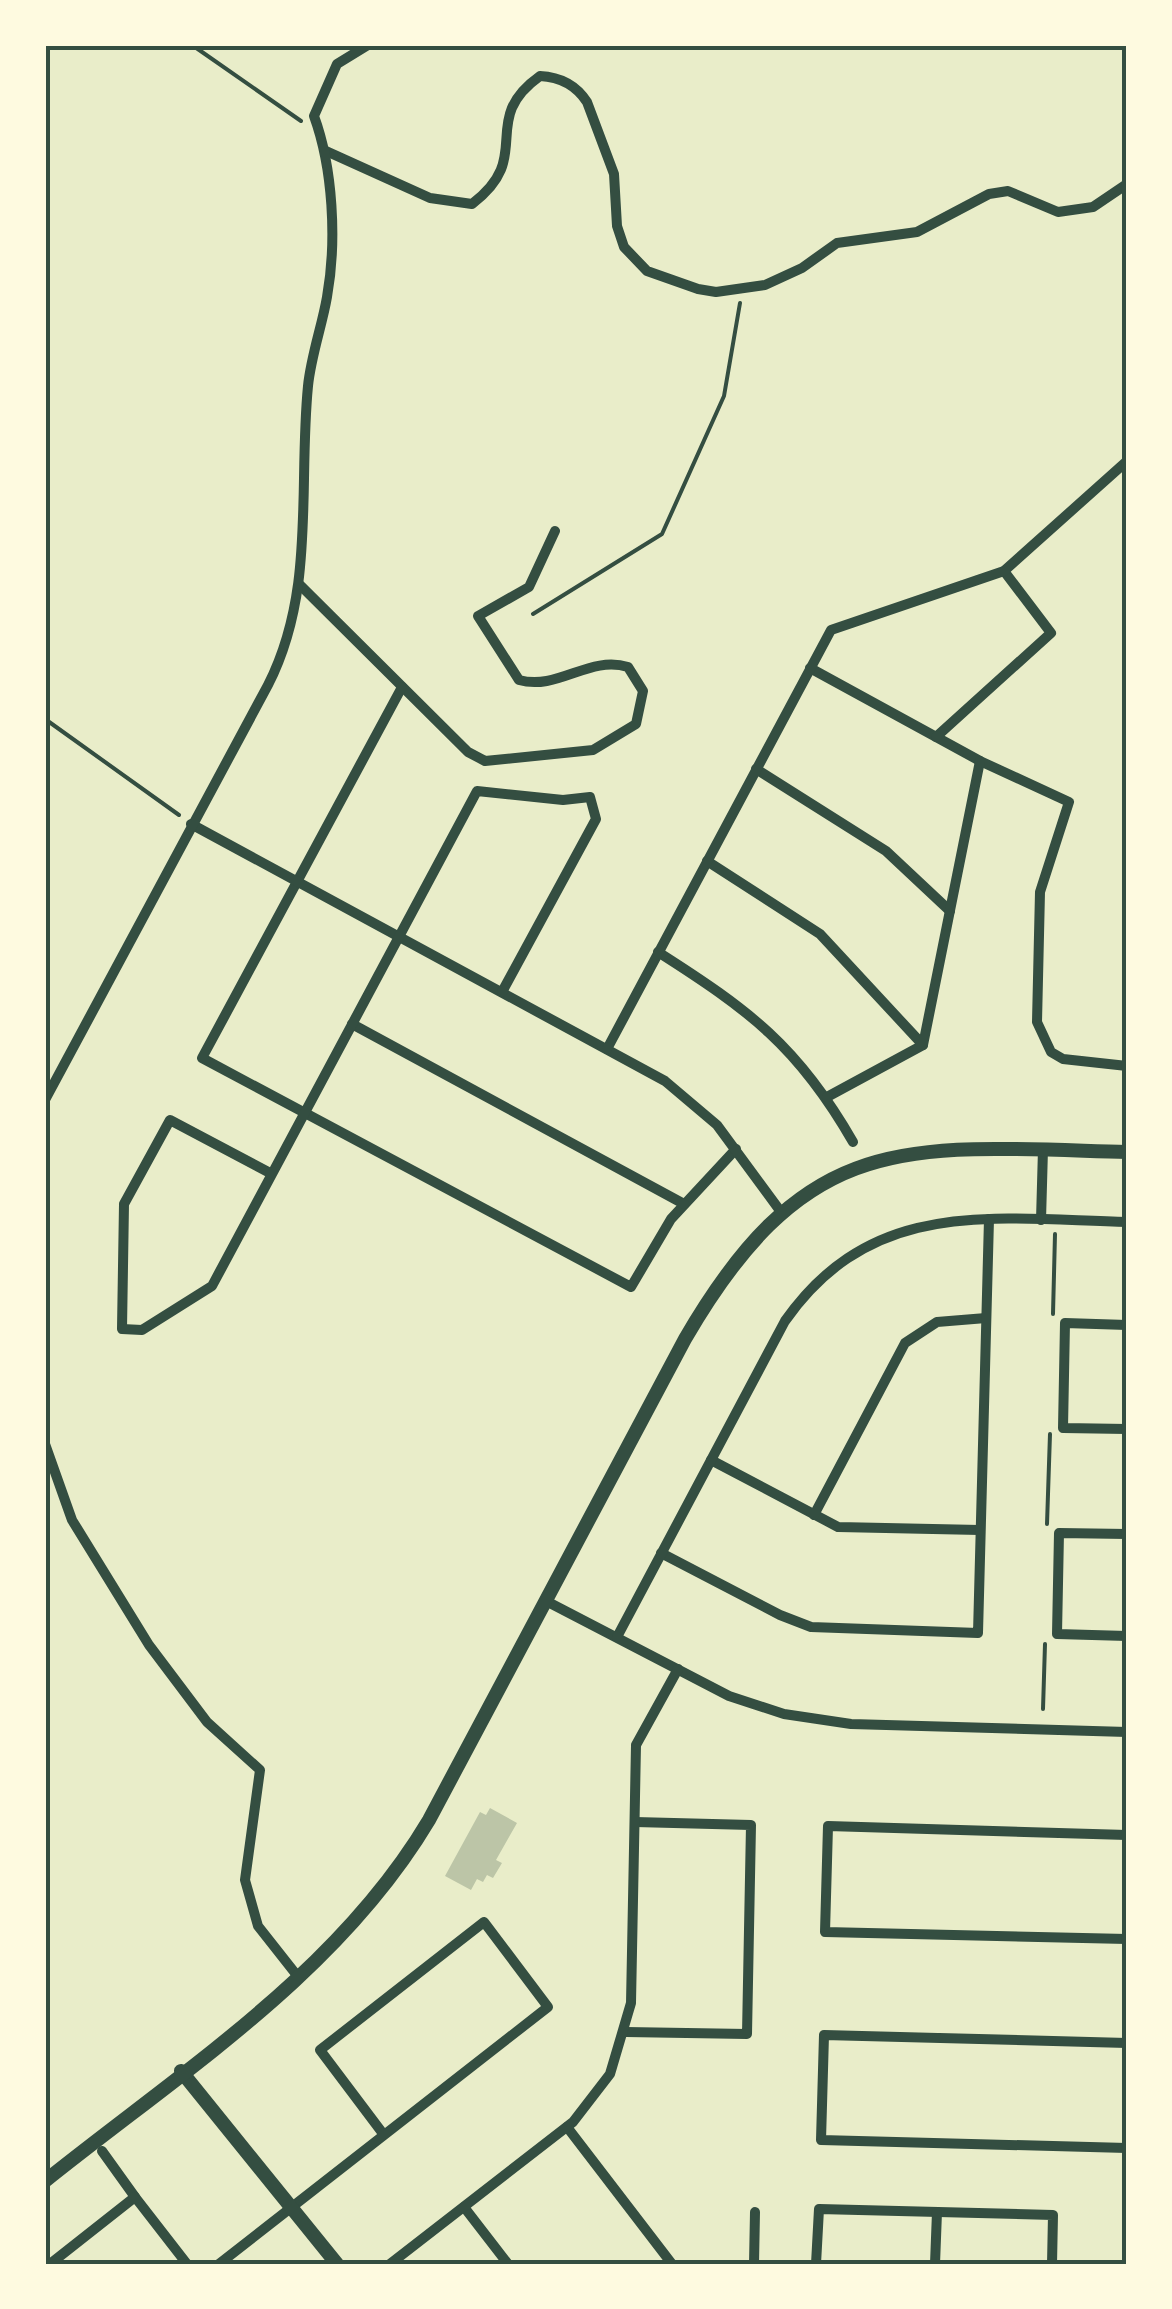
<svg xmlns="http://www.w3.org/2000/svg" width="1172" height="2309" font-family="Bitter,serif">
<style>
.building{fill:#bcc5a7}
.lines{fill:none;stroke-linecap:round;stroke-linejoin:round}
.path{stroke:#344e41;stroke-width:4}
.minor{stroke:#344e41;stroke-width:10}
.tertiary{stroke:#344e41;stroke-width:14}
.neatline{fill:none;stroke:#344e41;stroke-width:4}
</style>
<rect width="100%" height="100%" fill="#e9edc9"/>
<polygon class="building" points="490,1808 517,1823 496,1860 502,1863 493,1878 487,1875 483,1882 477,1879 471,1890 445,1876 480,1812 486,1815"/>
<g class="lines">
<g class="path">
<polyline points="192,45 301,121"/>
<polyline points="533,614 662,534 724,396 740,303"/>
<polyline points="45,719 179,815"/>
<polyline points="1053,1314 1055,1234"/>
<polyline points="1047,1524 1050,1434"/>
<polyline points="1043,1709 1045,1644"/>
</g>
<g class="minor">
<path d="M326 151 430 198 472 204C536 156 477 121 540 76 560 77 576 85 587 102L614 174 617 226 624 247 647 271 698 289 716 292 765 285 802 268 837 243 917 232 989 194 1008 191 1058 212 1093 207 1127 184"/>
<path d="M300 585 468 752 485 761 593 750 636 724 643 691 628 667C589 655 558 691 519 680L478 616 529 587 555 531"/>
<polyline points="810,668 980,761 1069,802 1040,892 1037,1022 1051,1052 1063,1059 1127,1066"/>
<polyline points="402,687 202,1058 631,1287 671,1219 736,1149"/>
<polyline points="936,737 1051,633 1004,571"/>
<polyline points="756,769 886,851 950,911"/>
<polyline points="191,824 665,1081 717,1125 781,1212"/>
<polyline points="707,861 820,934 923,1045"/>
<path d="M658 952C749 1010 798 1046 853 1142"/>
<polyline points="352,1024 684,1204"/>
<polyline points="607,1049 831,630 1004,571 1127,461"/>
<polyline points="827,1097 923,1045 980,761"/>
<path d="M45 1100 268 685C316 591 298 488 308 386 311 356 322 326 327 297 337 241 333 168 314 116L337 64 368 45"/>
<polyline points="272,1174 170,1120 124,1204 122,1329 142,1330 212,1286 477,791 563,800 590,797 596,819 502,992"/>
<polyline points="1041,1220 1043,1149"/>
<polyline points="1127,1325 1065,1323 1063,1428 1127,1429"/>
<polyline points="45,1444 72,1520 149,1645 207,1722 260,1770 245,1880 258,1926 299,1978"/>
<polyline points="711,1460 838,1527 980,1530"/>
<polyline points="814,1515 905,1343 937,1322 986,1318"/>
<polyline points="1127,1534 1059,1533 1057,1634 1127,1636"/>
<polyline points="661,1553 780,1615 811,1627 978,1633 989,1219"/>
<polyline points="546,1601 729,1696 784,1714 851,1724 1127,1732"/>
<path d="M617 1637 785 1321C873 1196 993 1219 1127 1222"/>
<polyline points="1127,1835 828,1826 825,1932 1127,1939"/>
<polyline points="626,2032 747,2034 751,1825 635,1822"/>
<polyline points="1127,2043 824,2035 821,2140 1127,2148"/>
<polyline points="567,2127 672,2264"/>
<polyline points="102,2151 135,2197"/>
<polyline points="464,2207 508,2264"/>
<polyline points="50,2264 135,2197 187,2264"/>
<polyline points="219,2264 548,2007 484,1922 320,2050 384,2135"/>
<polyline points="390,2264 573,2122 610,2074 631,2003 636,1745 678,1669"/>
<polyline points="754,2264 755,2212"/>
<polyline points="816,2264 819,2209 1053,2215 1052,2264"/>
<polyline points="935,2264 937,2212"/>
</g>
<g class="tertiary">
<polyline points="181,2071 337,2264"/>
<path d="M45 2181C182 2071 338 1973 429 1820L685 1339C808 1127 907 1146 1127 1152"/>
</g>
</g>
<rect width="1172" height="2309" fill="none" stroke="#fefae0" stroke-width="95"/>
<rect x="48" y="48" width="1076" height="2214" class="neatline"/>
</svg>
